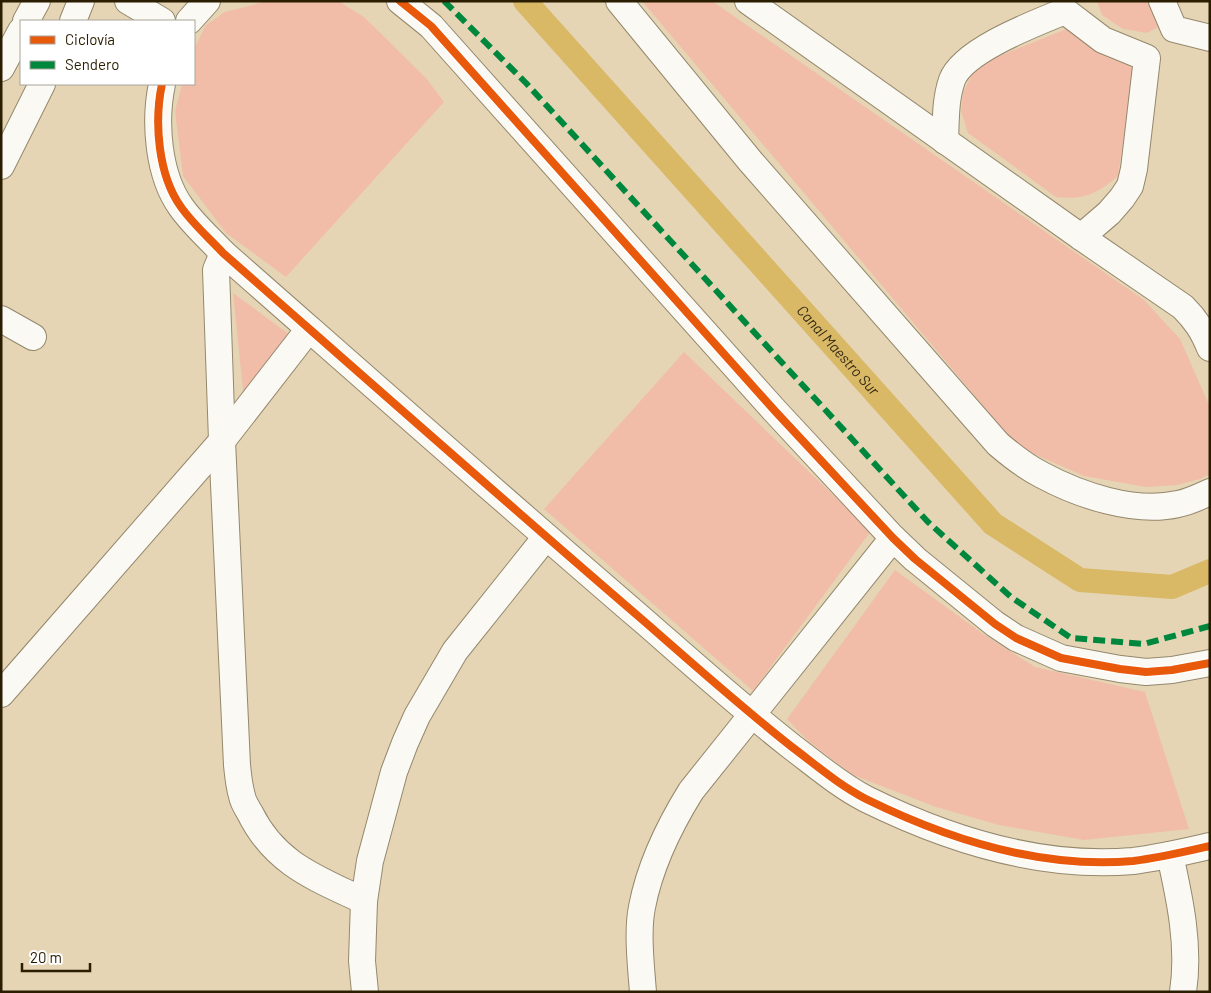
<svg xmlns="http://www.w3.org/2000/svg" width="1211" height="993" font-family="Barlow,sans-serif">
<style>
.green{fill:#f1bda9}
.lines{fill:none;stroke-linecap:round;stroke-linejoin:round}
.canal{stroke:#d9b866;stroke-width:24}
.minor-casing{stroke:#94886d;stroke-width:28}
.minor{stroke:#fbf9f4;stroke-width:26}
.quiet{stroke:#00873e;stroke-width:6;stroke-dasharray:12 6;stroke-linecap:butt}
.cycleway-casing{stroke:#fff;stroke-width:11}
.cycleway{stroke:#e8590c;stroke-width:8}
.labels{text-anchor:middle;stroke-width:4.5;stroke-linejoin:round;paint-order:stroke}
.water-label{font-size:15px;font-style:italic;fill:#332914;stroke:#fff}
</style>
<rect width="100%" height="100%" fill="#e5d5b4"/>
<g class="green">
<polygon points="267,1 338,1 364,17 426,78 444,102 286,277 226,233 183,176 175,111 182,84 194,84 194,49 206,25 225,12"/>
<polygon points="642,1 712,1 1144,300 1180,339 1210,407 1210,474 1200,479 1177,485 1146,487 1084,476 1018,447"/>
<polygon points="1097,1 1148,1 1158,27 1147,33 1123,29 1102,15"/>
<path d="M1074 26 1128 59 1133 71 1118 176C1097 194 1084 200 1056 197L968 133 961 111 963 92 973 73 994 58Z"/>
<polygon points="233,293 293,337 244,400"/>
<polygon points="684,352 871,531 753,691 544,509"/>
<polygon points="895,570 986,636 1035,667 1145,692 1189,829 1084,840 999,825 936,807 853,775 808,741 787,719"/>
</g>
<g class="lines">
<path class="canal" id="s1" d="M525 1 993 524 1080 580 1172 587 1210 571"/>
<g class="minor-casing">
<g id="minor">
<polyline points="128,1 162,21"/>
<polyline points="400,1 431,26 775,411 893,538 915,559 995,624 1016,638 1061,658 1120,669 1146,672 1172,670 1210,663"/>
<path d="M619 1 751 162 998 444C1012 456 1026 467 1042 475 1079 495 1135 514 1178 504 1189 502 1199 497 1210 492"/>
<path d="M748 1 1081 237 1183 307C1196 320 1203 331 1210 348"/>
<polyline points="1162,1 1174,29 1210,38"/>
<polyline points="26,21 37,1"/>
<polyline points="73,21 81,1"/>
<polyline points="189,21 207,1"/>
<polyline points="1,68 21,31"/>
<path d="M162 84C154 122 158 175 181 207 193 224 209 238 223 253 363 376 503 500 645 622 693 664 741 707 792 747 816 765 839 785 866 799 947 839 1041 869 1133 861 1159 858 1184 852 1210 846"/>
<path d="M945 141C946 121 945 100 952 80 963 50 1036 23 1065 11L1103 40 1147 58 1134 169 1130 186 1122 198 1109 213 1081 237"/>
<polyline points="1,166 42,84"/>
<path d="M223 253 216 270 222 441 237 765C238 775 239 786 242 796 243 802 247 808 250 813 275 864 316 878 364 901"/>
<polyline points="1,319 33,337"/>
<polyline points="1,694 222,441 309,329"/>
<path d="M1170 855C1180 900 1190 946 1183 992"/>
<polyline points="365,992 362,961 364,901 370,861 394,772 405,743 417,716 455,651 546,537"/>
<path d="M643 992C641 967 637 931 642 907 650 865 668 828 691 791L893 538"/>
</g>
</g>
<use href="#minor" class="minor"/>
<polyline class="quiet" points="444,1 526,83 928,522 1011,597 1071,638 1144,644 1210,626"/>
<g class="cycleway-casing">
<g id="cycleway">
<polyline points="400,1 431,26 775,411 893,538 915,559 995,624 1016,638 1061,658 1120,669 1146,672 1172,670 1210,663"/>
<path d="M162 84C154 122 158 175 181 207 193 224 209 238 223 253 363 376 503 500 645 622 693 664 741 707 792 747 816 765 839 785 866 799 947 839 1041 869 1133 861 1159 858 1184 852 1210 846"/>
</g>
</g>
<use href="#cycleway" class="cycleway"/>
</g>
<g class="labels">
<g class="water-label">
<text dy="5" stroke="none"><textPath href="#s1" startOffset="469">Canal Maestro Sur</textPath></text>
</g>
</g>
<rect width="1211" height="993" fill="none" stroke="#2a1d00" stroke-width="5"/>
<rect x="20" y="20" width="175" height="65" fill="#ffffff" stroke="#aaa599"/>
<rect x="30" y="36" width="25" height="8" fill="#e8590c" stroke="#aaa599"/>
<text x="65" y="45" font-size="15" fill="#2a1d00">Ciclovía</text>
<rect x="30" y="61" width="25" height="8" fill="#00873e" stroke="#aaa599"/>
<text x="65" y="70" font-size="15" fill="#2a1d00">Sendero</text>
<path d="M22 963v8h68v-8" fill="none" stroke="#2a1d00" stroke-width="2.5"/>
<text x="30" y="963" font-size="15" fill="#2a1d00" stroke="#ffffff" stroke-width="4" paint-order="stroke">20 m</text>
</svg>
